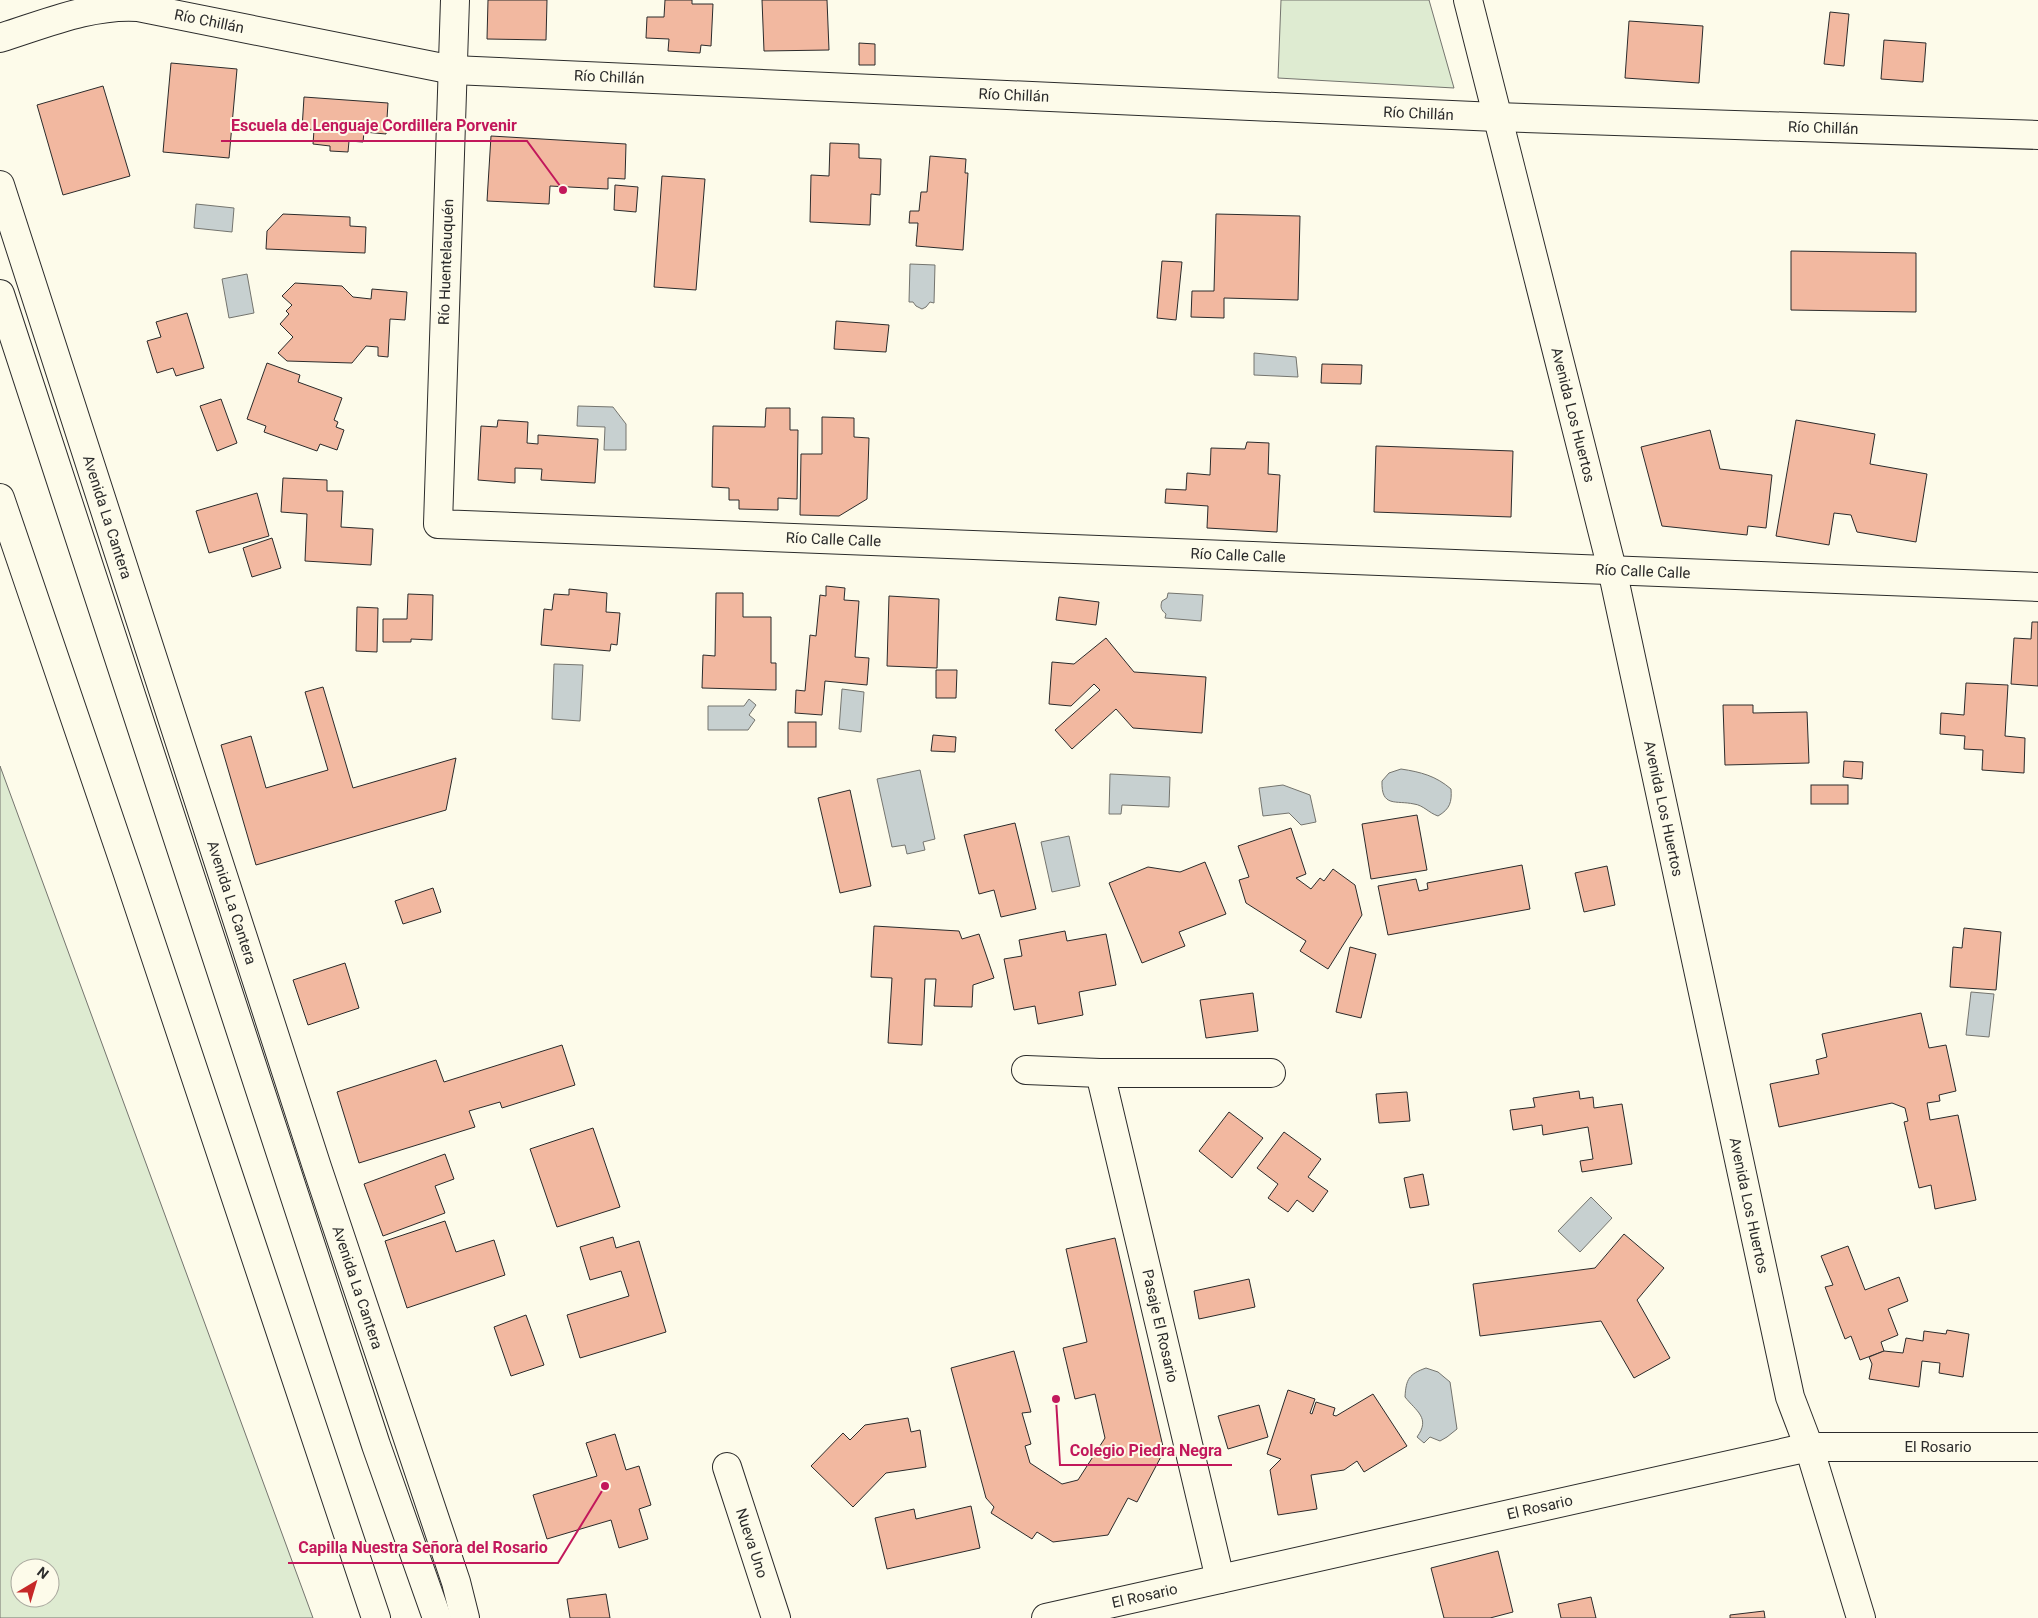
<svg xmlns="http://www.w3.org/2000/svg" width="2038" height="1618" font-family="Roboto,sans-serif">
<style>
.green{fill:#deebd1;stroke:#74746e;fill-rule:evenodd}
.water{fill:#c7d0d0;stroke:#74746e}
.building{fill:#f2b8a0;stroke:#2b2b2b}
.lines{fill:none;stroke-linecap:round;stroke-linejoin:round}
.street-casing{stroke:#2b2b2b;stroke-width:30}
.secondary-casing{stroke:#2b2b2b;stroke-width:30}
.highway-casing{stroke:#2b2b2b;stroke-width:30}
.street{stroke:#fdfbea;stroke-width:28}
.secondary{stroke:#fdfbea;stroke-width:28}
.highway{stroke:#fdfbea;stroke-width:28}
.labels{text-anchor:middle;stroke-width:4;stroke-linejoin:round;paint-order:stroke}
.street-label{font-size:15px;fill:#2b2b2b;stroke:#fdfbea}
.leader{fill:none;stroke:#c2185b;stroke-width:2}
.callout-dot{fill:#c2185b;stroke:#fdfbea;stroke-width:2}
.callout-label{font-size:16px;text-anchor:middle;font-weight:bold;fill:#c2185b;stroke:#fdfbea;stroke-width:4;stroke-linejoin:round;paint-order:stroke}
</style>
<rect width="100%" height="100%" fill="#fdfbea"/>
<g class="green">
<polygon points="1281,0 1429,0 1454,88 1278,78"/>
<path d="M0 766 313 1618H0ZM20 1568H50V1598H20Z"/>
</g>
<g class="water">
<polygon points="196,204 234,208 232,232 194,228"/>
<polygon points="910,264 935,265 934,303 930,302 926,307 922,309 916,306 913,302 909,302"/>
<polygon points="247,274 254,313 229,318 222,279"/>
<polygon points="1254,353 1296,357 1298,377 1254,375"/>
<polygon points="578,406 613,407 626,424 626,450 604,450 605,427 577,426"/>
<path d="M1168 593 1203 595 1201 621 1165 618 1166 614C1161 610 1160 607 1162 601L1167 598Z"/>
<polygon points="554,664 583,665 580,721 552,719"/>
<polygon points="842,689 864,692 861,732 839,729"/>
<polygon points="749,699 756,705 749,715 755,720 748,730 708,730 708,706 744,706"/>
<path d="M1401 769C1421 772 1436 776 1451 789 1452 802 1450 809 1438 816 1429 813 1423 805 1414 804 1396 800 1381 808 1382 781L1389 773Z"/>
<polygon points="920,770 935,839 923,842 925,850 907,854 905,845 892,847 877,779"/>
<polygon points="1110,774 1170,777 1169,807 1122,805 1121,814 1109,814"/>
<polygon points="1283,785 1310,795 1316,822 1301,825 1289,813 1263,816 1259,788"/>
<polygon points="1069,836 1080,886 1052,892 1041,842"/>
<polygon points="1971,992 1994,994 1989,1037 1966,1035"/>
<polygon points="1591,1197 1612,1218 1580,1252 1558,1231"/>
<path d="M1426 1368 1438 1372 1450 1382 1457 1429 1447 1437 1440 1441 1430 1437 1424 1443 1417 1437C1431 1418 1416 1411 1405 1397 1406 1379 1409 1374 1426 1368Z"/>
</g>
<g class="building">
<polygon points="488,0 547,0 546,40 487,39"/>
<polygon points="665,0 692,0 692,4 713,4 711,46 701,45 700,53 668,51 669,39 646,38 647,17 664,17"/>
<polygon points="762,0 827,0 829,50 764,51"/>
<polygon points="1830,12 1849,14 1844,66 1824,64"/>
<polygon points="1629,21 1703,26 1699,83 1625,78"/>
<polygon points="1884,40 1926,43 1923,82 1881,79"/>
<polygon points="859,43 875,44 875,65 859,65"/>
<polygon points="171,63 237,69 229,158 163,152"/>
<polygon points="103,86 130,176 63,195 37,105"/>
<polygon points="304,97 388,103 386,134 364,132 363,142 349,141 348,152 330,151 330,146 313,144 314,130 302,129"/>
<polygon points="491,136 626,144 625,179 608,178 608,189 550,186 549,204 487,201"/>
<polygon points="830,143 859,144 859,158 881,159 880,195 871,194 870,225 810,222 811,175 829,176"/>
<polygon points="930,156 966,159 965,173 968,173 963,250 916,246 918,223 909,223 910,211 919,211 921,192 927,192"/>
<polygon points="662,176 705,179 696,290 654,287"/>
<polygon points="615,185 638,187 636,212 614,210"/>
<polygon points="283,214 350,217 350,226 366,227 365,253 266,249 267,231"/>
<polygon points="1216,214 1300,216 1298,300 1224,298 1224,318 1191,317 1192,291 1214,291"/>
<polygon points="1791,251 1916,253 1916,312 1791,310"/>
<polygon points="1162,261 1182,262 1176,320 1157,318"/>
<polygon points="295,283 342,286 353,297 371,299 372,289 407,292 405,320 390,319 388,357 378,356 378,347 366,346 352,363 287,361 278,353 293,337 280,324 289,314 286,311 292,305 282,296"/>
<polygon points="187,313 204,368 176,376 173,368 157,373 147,341 161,337 156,322"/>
<polygon points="836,321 889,325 886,352 834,349"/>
<polygon points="267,363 300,375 298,382 342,398 334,420 338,422 336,427 344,430 337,450 320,444 317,451 264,432 266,426 247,419"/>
<polygon points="1322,364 1362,365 1361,384 1321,383"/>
<polygon points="221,399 237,443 217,451 200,406"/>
<polygon points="766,408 790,408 790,430 798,430 797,499 778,498 778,510 739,509 739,500 729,500 729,488 712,487 713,426 765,427"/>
<polygon points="822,417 854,418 854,437 869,438 867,499 839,516 800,515 801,454 822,454"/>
<polygon points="498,420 528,422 527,443 538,444 538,435 598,439 595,483 541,480 542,469 515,468 515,483 478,480 481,426 497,427"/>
<polygon points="1796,420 1875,434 1870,464 1927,474 1916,542 1857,532 1851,515 1834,513 1829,545 1776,536"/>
<polygon points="1710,430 1720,469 1772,475 1766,528 1748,526 1747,535 1662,526 1641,447"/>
<polygon points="1247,442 1269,443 1268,474 1280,475 1277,532 1207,528 1208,506 1165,503 1166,489 1186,490 1187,473 1210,475 1211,448 1245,449"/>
<polygon points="1376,446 1513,451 1511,517 1374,512"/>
<polygon points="283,478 327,480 327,491 343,491 341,527 373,529 371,565 305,561 307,514 281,512"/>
<polygon points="257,493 269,536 209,553 196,511"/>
<polygon points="272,538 281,568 252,577 243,548"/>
<polygon points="826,586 845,588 844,600 859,601 855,657 869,658 867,685 825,681 822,715 795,713 796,690 805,691 810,635 816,636 820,595 826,596"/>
<polygon points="569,589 607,593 606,612 620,613 617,645 611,644 610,651 541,645 544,609 552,610 554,594 569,595"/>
<polygon points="716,593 743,593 743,617 771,617 771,663 776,663 776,690 702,688 703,655 715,656"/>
<polygon points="408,594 433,595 432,640 411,639 411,642 383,642 383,619 407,619"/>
<polygon points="889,596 939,599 937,668 887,666"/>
<polygon points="1059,597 1099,602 1096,625 1056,620"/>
<polygon points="357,607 378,608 377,652 356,651"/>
<polygon points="2032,622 2038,622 2038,686 2011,684 2014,638 2031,639"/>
<polygon points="1106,638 1134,672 1206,677 1202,733 1133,728 1116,709 1072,749 1055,730 1100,690 1094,684 1071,706 1049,704 1052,662 1074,664"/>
<polygon points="936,670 957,670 956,698 936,698"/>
<polygon points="1966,683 2008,685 2005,736 2025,738 2024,773 1982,770 1983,750 1964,749 1965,736 1940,734 1941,713 1964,715"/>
<polygon points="323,687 353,788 456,758 446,810 256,865 221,745 251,736 266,788 328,770 305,692"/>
<polygon points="1723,705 1753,705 1753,713 1807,712 1809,763 1725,765"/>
<rect x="788" y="722" width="28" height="25"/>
<polygon points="933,735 956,737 955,752 931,751"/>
<polygon points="1844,761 1863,762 1862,779 1843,777"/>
<rect x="1811" y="785" width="37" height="19"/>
<polygon points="850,790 871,886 840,893 818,798"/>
<polygon points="1417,815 1427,870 1371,879 1362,824"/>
<polygon points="1015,823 1036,909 1001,917 994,890 979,894 964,835"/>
<polygon points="1291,828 1306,874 1296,878 1311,889 1320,878 1324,881 1333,869 1355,885 1362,915 1328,969 1300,951 1306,941 1246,903 1239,880 1249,877 1238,846"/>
<polygon points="1205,862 1226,914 1179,932 1185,946 1142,963 1109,883 1148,867 1180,872"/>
<polygon points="1522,865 1530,909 1388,935 1378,886 1416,879 1419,891 1428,889 1427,883"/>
<polygon points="1607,866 1615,905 1584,912 1575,873"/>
<polygon points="433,888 441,912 403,924 395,901"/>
<polygon points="874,926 959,931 962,939 979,934 994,978 973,985 972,1007 934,1006 936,979 925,979 922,1045 888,1043 892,978 871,977"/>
<polygon points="1964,928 2001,932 1996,990 1950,987 1953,947 1962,948"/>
<polygon points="1065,931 1067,941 1106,934 1116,985 1079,992 1083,1015 1038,1024 1035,1006 1014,1010 1004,959 1022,956 1019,940"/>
<polygon points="1350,947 1376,954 1361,1018 1336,1012"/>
<polygon points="345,963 359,1008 308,1025 293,980"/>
<polygon points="1253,993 1258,1031 1206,1038 1200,1000"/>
<polygon points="1921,1013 1929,1048 1946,1045 1956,1091 1939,1095 1940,1101 1927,1103 1930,1120 1958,1115 1976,1200 1935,1209 1931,1185 1919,1188 1904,1122 1908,1121 1905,1108 1892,1103 1779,1127 1770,1084 1819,1074 1816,1060 1827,1057 1822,1034"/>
<polygon points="562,1045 575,1085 502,1108 500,1102 469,1111 475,1127 359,1163 337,1092 436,1060 444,1082"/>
<polygon points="1579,1091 1580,1099 1593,1097 1594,1108 1622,1104 1632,1164 1582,1172 1580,1161 1593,1159 1588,1127 1543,1135 1542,1125 1513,1130 1510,1110 1535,1107 1533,1098"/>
<polygon points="1407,1092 1410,1121 1379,1123 1376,1094"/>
<polygon points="1229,1112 1263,1138 1232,1178 1199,1151"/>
<polygon points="593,1128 620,1207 557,1227 530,1149"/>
<polygon points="1284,1132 1321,1159 1308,1177 1328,1191 1313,1212 1297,1200 1288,1212 1268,1198 1278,1184 1257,1168"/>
<polygon points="445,1154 454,1179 435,1186 445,1213 383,1236 364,1184"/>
<polygon points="1423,1174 1429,1205 1410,1208 1404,1178"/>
<polygon points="445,1221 456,1252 494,1240 505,1275 407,1308 385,1241"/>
<polygon points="1624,1234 1664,1268 1637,1300 1670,1358 1634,1378 1601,1321 1480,1336 1473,1284 1595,1268"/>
<polygon points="613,1237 616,1248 639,1241 666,1332 580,1358 567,1315 629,1296 621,1271 590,1280 580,1247"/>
<polygon points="1115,1238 1164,1451 1137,1502 1128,1498 1108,1535 1053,1542 1037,1532 1032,1539 991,1513 994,1507 986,1498 951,1368 1014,1351 1031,1412 1022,1413 1031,1444 1025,1446 1030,1463 1062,1484 1078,1480 1105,1438 1095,1394 1075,1399 1063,1348 1087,1342 1066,1249"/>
<polygon points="1848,1246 1865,1290 1899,1277 1908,1301 1888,1309 1898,1335 1881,1342 1884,1351 1860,1360 1851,1336 1845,1339 1825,1287 1833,1285 1821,1256"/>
<polygon points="1249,1279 1255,1307 1199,1319 1194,1291"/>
<polygon points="526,1315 544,1365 511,1376 494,1327"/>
<polygon points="1947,1330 1969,1334 1963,1377 1939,1373 1940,1363 1922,1361 1919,1387 1869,1379 1872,1364 1869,1357 1884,1351 1903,1353 1906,1338 1923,1341 1924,1331 1946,1334"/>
<polygon points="1288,1390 1315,1399 1310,1413 1312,1414 1316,1402 1335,1408 1333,1415 1336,1416 1373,1394 1407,1446 1364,1472 1357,1461 1344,1470 1311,1475 1317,1509 1278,1515 1270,1470 1281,1459 1267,1454"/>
<polygon points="1259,1405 1268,1437 1228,1449 1218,1416"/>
<polygon points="908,1418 911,1432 920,1430 926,1467 886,1473 853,1507 811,1466 843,1433 850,1440 865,1425"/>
<polygon points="615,1434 626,1470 639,1466 651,1505 639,1509 648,1539 619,1548 611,1520 547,1539 533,1495 597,1476 586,1443"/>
<polygon points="971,1506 980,1548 887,1569 875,1518 914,1509 916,1519"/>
<polygon points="1498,1551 1513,1612 1490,1618 1444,1618 1431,1568"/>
<polygon points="606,1594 610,1618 570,1618 567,1599"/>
<polygon points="1591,1597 1596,1618 1561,1618 1558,1604"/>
<polygon points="1764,1611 1765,1618 1730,1618 1730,1615"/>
</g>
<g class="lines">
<g class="street-casing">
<g id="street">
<path id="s1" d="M455 0 438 524 2038 587"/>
<path id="s2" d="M1468 0 1612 569 1790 1397 1809 1447"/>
<path id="s3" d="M0 38C45 24 91 4 138 7L453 70 1496 117 2038 135"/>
<path id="s4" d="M0 185 317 1167 456 1582 465 1618"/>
<polyline points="1026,1070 1100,1073"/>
<path id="s5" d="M727 1467 776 1618"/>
<polyline points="1220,1579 1100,1073 1271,1073"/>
</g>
</g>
<g class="secondary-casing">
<g id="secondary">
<polyline points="1809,1447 1861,1618"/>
<path id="s6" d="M1046 1618 1809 1447H2038"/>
</g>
</g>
<g class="highway-casing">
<g id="highway">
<polyline points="0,294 376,1445 437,1618"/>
<polyline points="0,498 127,871 376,1618"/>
</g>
</g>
<use href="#street" class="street"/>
<use href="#secondary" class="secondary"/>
<use href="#highway" class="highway"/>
</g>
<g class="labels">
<g class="street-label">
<text dy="5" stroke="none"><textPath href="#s3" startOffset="215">Río Chillán</textPath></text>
<text dy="5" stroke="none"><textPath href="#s3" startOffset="620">Río Chillán</textPath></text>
<text dy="5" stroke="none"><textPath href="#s3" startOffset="1025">Río Chillán</textPath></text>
<text dy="5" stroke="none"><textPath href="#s3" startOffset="1430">Río Chillán</textPath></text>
<text dy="5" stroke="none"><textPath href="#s3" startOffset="1835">Río Chillán</textPath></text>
<text transform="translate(446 262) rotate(-88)" y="5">Río Huentelauquén</text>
<text dy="5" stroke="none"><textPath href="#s2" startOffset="428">Avenida Los Huertos</textPath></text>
<text dy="5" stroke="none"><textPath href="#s4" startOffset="349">Avenida La Cantera</textPath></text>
<text dy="5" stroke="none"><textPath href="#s1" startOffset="920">Río Calle Calle</textPath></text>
<text dy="5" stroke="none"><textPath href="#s1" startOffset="1325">Río Calle Calle</textPath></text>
<text dy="5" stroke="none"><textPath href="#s1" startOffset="1730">Río Calle Calle</textPath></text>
<text dy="5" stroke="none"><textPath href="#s2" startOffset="832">Avenida Los Huertos</textPath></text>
<text dy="5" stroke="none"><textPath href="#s4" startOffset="754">Avenida La Cantera</textPath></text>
<text dy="5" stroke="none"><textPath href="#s2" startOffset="1238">Avenida Los Huertos</textPath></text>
<text dy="5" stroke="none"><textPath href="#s4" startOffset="1159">Avenida La Cantera</textPath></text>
<text transform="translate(1160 1326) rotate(77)" y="5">Pasaje El Rosario</text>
<text dy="5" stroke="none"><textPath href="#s6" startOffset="911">El Rosario</textPath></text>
<text dy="5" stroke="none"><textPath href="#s6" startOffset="506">El Rosario</textPath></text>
<text dy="5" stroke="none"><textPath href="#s5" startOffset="80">Nueva Uno</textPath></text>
<text dy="5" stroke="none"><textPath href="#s6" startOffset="101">El Rosario</textPath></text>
</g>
</g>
<path class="leader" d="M563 190L527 141H221M1056 1399L1060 1465H1232M605 1486L558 1563H288"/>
<g class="callout-dot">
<circle cx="563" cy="190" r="5"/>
<circle cx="1056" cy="1399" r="5"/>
<circle cx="605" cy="1486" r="5"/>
</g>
<g class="callout-label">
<text x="374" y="131">Escuela de Lenguaje Cordillera Porvenir</text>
<text x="1146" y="1456">Colegio Piedra Negra</text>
<text x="423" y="1553">Capilla Nuestra Señora del Rosario</text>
</g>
<g transform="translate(35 1583) rotate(38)"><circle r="24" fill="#fdfbea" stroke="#a9a89e"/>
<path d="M0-4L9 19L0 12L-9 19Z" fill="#c62828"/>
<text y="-8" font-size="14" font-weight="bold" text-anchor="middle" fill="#2b2b2b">N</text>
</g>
</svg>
